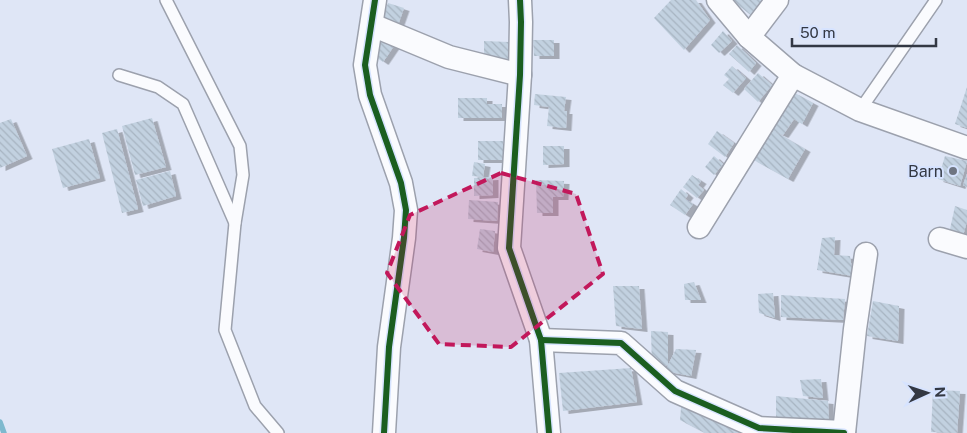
<svg xmlns="http://www.w3.org/2000/svg" width="967" height="433" font-family="'Public Sans',sans-serif">
<style>
.lines{fill:none;stroke-linecap:round;stroke-linejoin:round}
.stream{stroke:#7eb9ce;stroke-width:5.5}
.building{fill:url(#building-back-hatch);filter:url(#shadow)}
.lane-casing{stroke:#9ca1ad;stroke-width:14}
.street-casing{stroke:#9ca1ad;stroke-width:25}
.lane{stroke:#fafbfe;stroke-width:11}
.street{stroke:#fafbfe;stroke-width:22}
.cycleway-casing{stroke:#d6e3ff;stroke-width:9}
.cycleway{stroke:#1b5e20;stroke-width:6}
.marked{fill:#c2185b;fill-opacity:0.2;stroke:#c2185b;stroke-width:4;stroke-dasharray:10 6;stroke-linejoin:round}
.poi-dot{fill:#6f7582;stroke:#d6e3ff;stroke-width:2}
.labels{text-anchor:middle;stroke-width:4;stroke-linejoin:round;paint-order:stroke}
.poi-label{font-size:16px;fill:#333843;stroke:#d6e3ff;text-anchor:end}
</style>
<defs>
<pattern id="building-back-hatch" width="6" height="6" patternUnits="userSpaceOnUse" patternTransform="scale(1.25)"><rect width="6" height="6" fill="#c2d1e0"/><path d="M-1 5l2 2M0 0l6 6M5-1l2 2" fill="none" stroke="#a7b4c1"/></pattern>
<filter id="shadow"><feDropShadow dx="5.5" dy="3" stdDeviation="0" flood-color="#0004"/></filter>
</defs>
<rect width="100%" height="100%" fill="#dfe6f6"/>
<g class="lines">
<polyline class="stream" points="0,422 4,433"/>
</g>
<g class="building">
<polygon points="671,0 696,0 710,20 684,50 654,18"/>
<polygon points="732,0 764,0 753,17"/>
<polygon points="388,3 404,8 397,28 381,22"/>
<polygon points="723,31 732,41 719,53 711,45"/>
<polygon points="383,34 396,43 383,62 370,53"/>
<polygon points="533,40 554,40 554,56 534,56"/>
<polygon points="484,41 509,42 509,64 484,64"/>
<polygon points="737,45 756,63 749,72 729,54"/>
<polygon points="732,66 746,78 733,93 723,85 729,79 724,75"/>
<polygon points="758,73 772,85 758,102 744,89"/>
<polygon points="967,87 967,128 955,124"/>
<polygon points="793,92 813,103 802,124 794,119 783,135 774,131 805,149 788,179 752,159"/>
<polygon points="535,94 566,97 564,111 567,111 566,128 547,126 549,107 534,105"/>
<polygon points="458,98 487,98 487,104 502,104 502,118 458,118"/>
<polygon points="152,118 166,167 135,175 122,126"/>
<polygon points="11,119 27,156 0,168 0,123"/>
<polygon points="117,129 138,209 122,213 102,133"/>
<polygon points="717,131 734,143 725,157 708,144"/>
<polygon points="89,139 100,178 63,188 52,149"/>
<rect x="478" y="141" width="25" height="19"/>
<polygon points="543,146 564,146 564,164 543,165"/>
<polygon points="714,156 723,164 714,175 705,167"/>
<polygon points="945,156 967,161 960,186 938,179"/>
<polygon points="474,162 485,164 483,177 472,176"/>
<polygon points="170,171 176,196 143,206 136,180"/>
<polygon points="967,174 967,187 963,185"/>
<polygon points="692,175 701,181 698,185 704,190 697,198 683,187"/>
<polygon points="493,177 493,195 474,196 474,178"/>
<polygon points="536,180 564,181 563,197 553,197 553,213 537,213"/>
<polygon points="681,189 688,195 685,199 693,204 685,215 670,205"/>
<polygon points="469,200 498,202 497,221 468,219"/>
<polygon points="955,206 967,210 967,221 961,243 949,234"/>
<polygon points="480,229 495,231 493,252 477,249"/>
<polygon points="835,237 834,255 850,256 853,276 817,270 822,238"/>
<polygon points="694,282 701,300 685,300 684,284"/>
<polygon points="613,286 639,286 642,329 616,326"/>
<polygon points="773,293 775,318 759,313 758,294"/>
<polygon points="781,295 845,299 843,320 781,317"/>
<polygon points="873,301 899,306 898,341 867,336"/>
<polygon points="651,331 668,332 668,365 652,367"/>
<polygon points="676,349 696,350 691,376 665,371"/>
<polygon points="631,368 637,402 563,411 559,373"/>
<polygon points="821,379 823,398 803,396 800,380"/>
<polygon points="933,390 960,391 957,433 931,432"/>
<polygon points="682,396 741,423 740,433 705,433 680,420"/>
<polygon points="776,396 828,401 829,423 776,419"/>
</g>
<g class="lines">
<g class="lane-casing">
<g id="lane">
<polyline points="166,0 240,146 243,175 235,223 225,330 255,406 278,433"/>
<polyline points="119,75 158,87 183,104 235,223"/>
<polyline points="860,110 936,0"/>
</g>
</g>
<g class="street-casing">
<g id="street">
<polyline points="375,0 365,65 370,95 401,183 406,210 404,238 389,347 384,433"/>
<polyline points="520,0 521,22 520,75 509,248 541,340 549,433"/>
<polyline points="718,0 749,37 793,75 860,110 967,148"/>
<polyline points="372,25 449,57 520,75"/>
<polyline points="749,37 777,0"/>
<polyline points="699,227 793,75"/>
<polyline points="940,239 967,247"/>
<polyline points="541,340 621,343 675,391 759,428 844,432"/>
<polyline points="844,433 855,329 866,254"/>
</g>
</g>
<use href="#lane" class="lane"/>
<use href="#street" class="street"/>
<g class="cycleway-casing">
<g id="cycleway">
<polyline points="375,0 365,65 370,95 401,183 406,210 404,238 389,347 384,433"/>
<polyline points="520,0 521,22 520,75 509,248 541,340 549,433"/>
<polyline points="541,340 621,343 675,391 759,428 844,433"/>
</g>
</g>
<use href="#cycleway" class="cycleway"/>
</g>
<path class="marked" d="M501 173 576 194 603 274 511 347 439 344 387 273 410 215Z"/>
<circle class="poi-dot" cx="953" cy="171" r="5"/>
<g class="labels">
<g class="poi-label">
<text x="943" y="177">Barn</text>
</g>
</g>
<g transform="translate(927 393) rotate(87)" stroke="#d6e3ff" stroke-width="4" paint-order="stroke">
<path d="M0-4L9 19L0 12L-9 19Z" fill="#333843"/>
<text y="-8" font-size="14" font-weight="bold" text-anchor="middle" fill="#333843">N</text>
</g>
<path d="M792 38v8h144v-8" fill="none" stroke="#333843" stroke-width="2.5"/>
<text x="800" y="38" font-size="15" fill="#333843" stroke="#d6e3ff" stroke-width="4" paint-order="stroke">50 m</text>
</svg>
